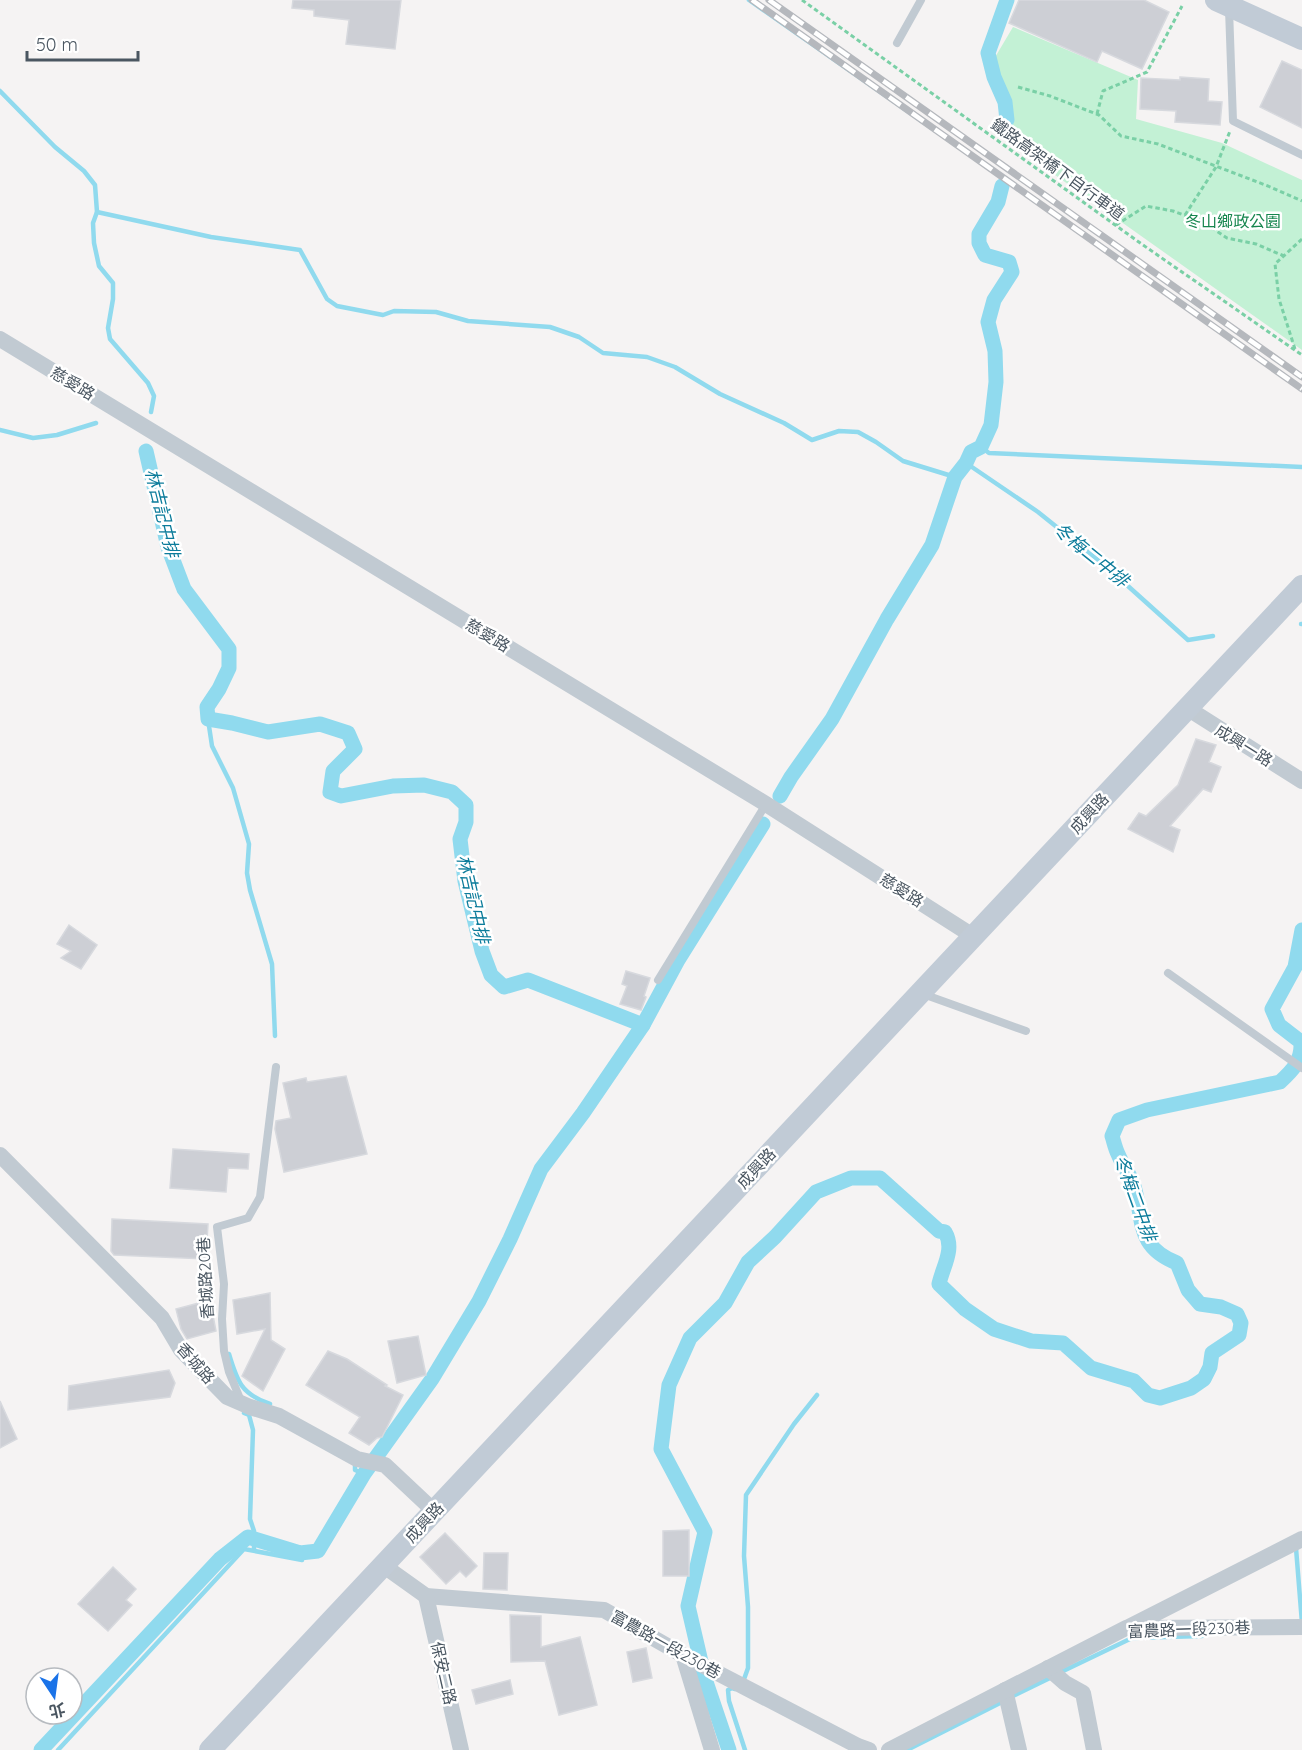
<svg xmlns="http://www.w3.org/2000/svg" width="1302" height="1750" font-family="Quicksand,'Noto Sans TC',sans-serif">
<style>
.green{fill:#c3f1d5}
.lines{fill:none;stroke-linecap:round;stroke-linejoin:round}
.stream{stroke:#90daee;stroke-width:4.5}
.canal{stroke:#90daee;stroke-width:15}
.building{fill:#cdcfd5;stroke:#d7d9de;stroke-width:1.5}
.path{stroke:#7ad0a6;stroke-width:3;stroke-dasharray:4.5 3;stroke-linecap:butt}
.lane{stroke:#c1cad2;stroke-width:8}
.street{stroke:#c1cad2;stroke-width:16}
.secondary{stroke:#c1cbd6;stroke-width:22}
.rail-casing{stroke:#b5b8bd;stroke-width:7}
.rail{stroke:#fff;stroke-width:4.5;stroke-dasharray:14;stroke-linecap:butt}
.labels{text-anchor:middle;stroke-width:5;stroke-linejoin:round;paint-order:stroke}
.street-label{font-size:16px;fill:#4a5661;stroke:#fff}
.park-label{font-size:16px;fill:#17864f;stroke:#fff}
.water-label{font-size:18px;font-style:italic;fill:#0c7c9b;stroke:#fff}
</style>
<rect width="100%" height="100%" fill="#f5f3f3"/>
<polygon class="green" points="1013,27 1138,80 1136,119 1222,143 1302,180 1302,350 1017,148 1012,128 1008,103 994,59"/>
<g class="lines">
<g class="stream">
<polyline points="749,0 1003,178"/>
<polyline points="0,91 55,147 84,171 95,185 97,212 93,223 94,243 99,266 113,283 113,299 108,328 110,339 148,383 154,396 151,412"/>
<polyline points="97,212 211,237 300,250 327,299 337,306 383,315 394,311 436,312 468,321 550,327 579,337 603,353 647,357 675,367 720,394 784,423 812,440 839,431 858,432 876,442 903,461 955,477"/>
<polyline points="0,430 33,438 57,435 96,423"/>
<polyline points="981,447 989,453 1302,467"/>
<polyline points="966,463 1038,512 1109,569 1188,640 1213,636"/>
<polyline points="1301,624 1302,624"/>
<polyline points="209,726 212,746 233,788 249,844 247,873 250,890 272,964 275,1036"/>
<path d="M229 1354C237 1381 241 1394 270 1404"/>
<polyline points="244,1413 249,1415 253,1430 250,1519 254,1531 254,1550"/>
<polyline points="355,1466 355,1470 364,1474"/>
<polyline points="1296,1548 1302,1623"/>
<polyline points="1059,1673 1132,1638 1202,1636"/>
<polyline points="743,1682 748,1668 748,1607 744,1556 746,1495 794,1424 817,1395"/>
<polyline points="735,1689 732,1688 728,1690 729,1701 745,1750"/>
<polyline points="1011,1697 1052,1677"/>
<polyline points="58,1750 244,1549 302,1560"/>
<polyline points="907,1750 1004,1701"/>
</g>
<g class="canal">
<polyline points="1007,0 988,53 994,77 1005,102 1007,120"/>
<polyline points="146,451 168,547 184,589 229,649 229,668 219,689 207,707 208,719 232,723 268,732 320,724 348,733 355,749 333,771 330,792 341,796 393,786 424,785 452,792 466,805 466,822 460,839 465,881 482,951 491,975 504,987 528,980 643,1025"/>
<polyline points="780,796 791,777 832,719 887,619 932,545 955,477 966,463 971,452 981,447 991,425 996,382 995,351 988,322 994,300 1012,272 1009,262 985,255 979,243 979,234 998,202 1002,186"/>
<polyline points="41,1750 220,1559 248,1537 300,1553 318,1551 364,1474 432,1379 479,1301 510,1239 541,1169 583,1113 643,1025 678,960 763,824"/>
<path d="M729 1750 705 1679 688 1606 705 1532 661 1449 669 1385 690 1338 725 1303 748 1262 775 1237 816 1192 851 1178H880L939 1231 945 1232C955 1249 943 1266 939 1284L965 1309 994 1329 1031 1341 1063 1343 1091 1368 1134 1381 1148 1395 1160 1398 1191 1388 1204 1379 1210 1367 1212 1353 1239 1335 1241 1323 1237 1314 1221 1307 1200 1304 1188 1290 1177 1263C1134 1246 1145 1219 1133 1183 1129 1173 1122 1164 1118 1154 1115 1148 1114 1142 1112 1136L1119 1120 1147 1110 1280 1082C1293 1070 1302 1061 1301 1042L1279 1025 1272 1009 1295 967 1302 930"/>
</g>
</g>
<g class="building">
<polygon points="293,0 401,0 395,49 346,44 349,20 314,16 314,10 292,8"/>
<polygon points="1019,0 1144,0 1169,12 1142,69 1102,51 1097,62 1009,23"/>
<polygon points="1282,61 1302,70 1302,128 1260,107"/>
<polygon points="1180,77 1209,79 1208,101 1222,102 1220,125 1175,122 1176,111 1140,109 1141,78 1180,80"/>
<polygon points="1196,739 1216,745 1209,762 1221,767 1211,792 1203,789 1170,826 1180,830 1173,852 1128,829 1139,813 1146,816 1178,785"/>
<polygon points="69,925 97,945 81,969 61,958 71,951 57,944"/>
<polygon points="626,971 650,978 644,996 646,997 641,1010 620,1004 627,986 622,984"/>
<polygon points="346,1076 367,1154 284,1172 275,1129 276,1121 291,1118 283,1083 306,1078 307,1082"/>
<polygon points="173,1149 249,1154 248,1169 228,1168 226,1192 170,1188"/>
<polygon points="112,1219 208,1224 206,1259 114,1255 111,1251"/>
<polygon points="270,1293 271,1340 285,1349 263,1391 242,1376 265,1329 237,1334 233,1300"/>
<polygon points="210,1300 216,1331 187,1339 181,1329 176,1309"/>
<polygon points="418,1336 426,1375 397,1383 388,1341"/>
<polygon points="328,1351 347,1359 387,1385 385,1386 403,1395 382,1437 377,1438 369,1445 349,1433 360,1417 306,1385"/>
<polygon points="169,1370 175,1383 170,1397 68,1410 69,1386"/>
<polygon points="0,1401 17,1439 0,1448"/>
<polygon points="689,1530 689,1576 663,1576 663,1531"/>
<polygon points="445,1533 477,1566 466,1577 460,1571 446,1584 420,1557"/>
<polygon points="484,1553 508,1553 507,1590 483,1589"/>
<polygon points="113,1567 136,1589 126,1600 132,1605 108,1631 78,1604"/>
<polygon points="510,1615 541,1616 541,1647 580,1637 597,1705 559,1715 545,1661 511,1662"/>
<polygon points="646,1648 652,1678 633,1682 627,1652"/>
<polygon points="510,1680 513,1694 476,1704 472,1690"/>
</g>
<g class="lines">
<g class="path">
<polyline points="802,0 1143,245 1302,355"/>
<polyline points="1018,87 1050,96 1099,115 1121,136 1158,144 1268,186 1302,201"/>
<polyline points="1097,114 1103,91 1147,72 1182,6"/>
<polyline points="1185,215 1216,167 1230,131"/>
<polyline points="1116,225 1146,206 1173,211 1203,222 1227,238 1256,244 1284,256"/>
<polyline points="1295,349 1279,299 1275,264 1302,239"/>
</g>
<g class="lane">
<polyline points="1229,9 1233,121 1302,155"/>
<polyline points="897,43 921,0"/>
<polyline points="1168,973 1302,1068"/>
<polyline points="658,980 766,804"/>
<polyline points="923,994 1026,1031"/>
<polyline points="241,1401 229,1372 224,1351 222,1319 224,1284 217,1227 248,1218 260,1197 276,1067"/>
</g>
<g class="street">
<polyline points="0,339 766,804 973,936"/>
<polyline points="1187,708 1302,781"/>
<polyline points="0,1155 162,1318 181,1350 227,1397 250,1407 279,1416 357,1459 385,1465 434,1511"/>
<polyline points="384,1566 426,1596 604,1610 683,1655 858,1746 869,1750"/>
<polyline points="426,1596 461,1750"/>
<polyline points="1129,1627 1302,1539"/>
<polyline points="683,1655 712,1750"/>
<polyline points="1048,1668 1065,1683 1083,1693 1094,1750"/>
<polyline points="1005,1690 1019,1750"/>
<polyline points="889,1750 1126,1628 1302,1627"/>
</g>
<g class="secondary">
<polyline points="1216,0 1302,39"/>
<polyline points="210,1750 1302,586"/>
</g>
<g class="rail-casing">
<g id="rail">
<polyline points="752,0 1302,389"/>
<polyline points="769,0 1302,377"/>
</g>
</g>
<use href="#rail" class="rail"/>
</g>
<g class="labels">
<g class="street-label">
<text transform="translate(1058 169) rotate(36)" y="6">鐵路高架橋下自行車道</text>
<text transform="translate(73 383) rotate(31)" y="6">慈愛路</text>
<text transform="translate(488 635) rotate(31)" y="6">慈愛路</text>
<text transform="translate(1244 745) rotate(32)" y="6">成興一路</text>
<text transform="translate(1089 813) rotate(-47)" y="6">成興路</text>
<text transform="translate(902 890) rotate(32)" y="6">慈愛路</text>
<text transform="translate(756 1168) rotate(-47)" y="6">成興路</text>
<text transform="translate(205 1278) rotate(-93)" y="6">香城路20巷</text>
<text transform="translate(196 1363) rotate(49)" y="6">香城路</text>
<text transform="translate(424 1522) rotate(-47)" y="6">成興路</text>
<text transform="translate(1189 1629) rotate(-2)" y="6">富農路一段230巷</text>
<text transform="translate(666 1644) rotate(29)" y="6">富農路一段230巷</text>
<text transform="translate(444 1673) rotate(77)" y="6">保安二路</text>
</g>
<g class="park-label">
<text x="1233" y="227">冬山鄉政公園</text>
</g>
<g class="water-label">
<text transform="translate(162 513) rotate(76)" y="6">林吉記中排</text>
<text transform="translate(1091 555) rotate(39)" y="6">冬梅二中排</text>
<text transform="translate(473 899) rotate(77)" y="6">林吉記中排</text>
<text transform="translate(1135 1198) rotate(70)" y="6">冬梅二中排</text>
</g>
</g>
<g transform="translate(54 1696) rotate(167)"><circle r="28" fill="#ffffff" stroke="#b7bbc0" stroke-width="1.5"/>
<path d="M0-4.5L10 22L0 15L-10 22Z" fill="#1a73e8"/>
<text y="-9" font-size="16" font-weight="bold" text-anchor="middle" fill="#4a5661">北</text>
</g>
<path d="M27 51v9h111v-9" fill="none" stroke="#4a5661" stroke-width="3"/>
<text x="36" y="51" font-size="18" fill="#4a5661" stroke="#ffffff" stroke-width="4.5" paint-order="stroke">50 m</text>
</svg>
